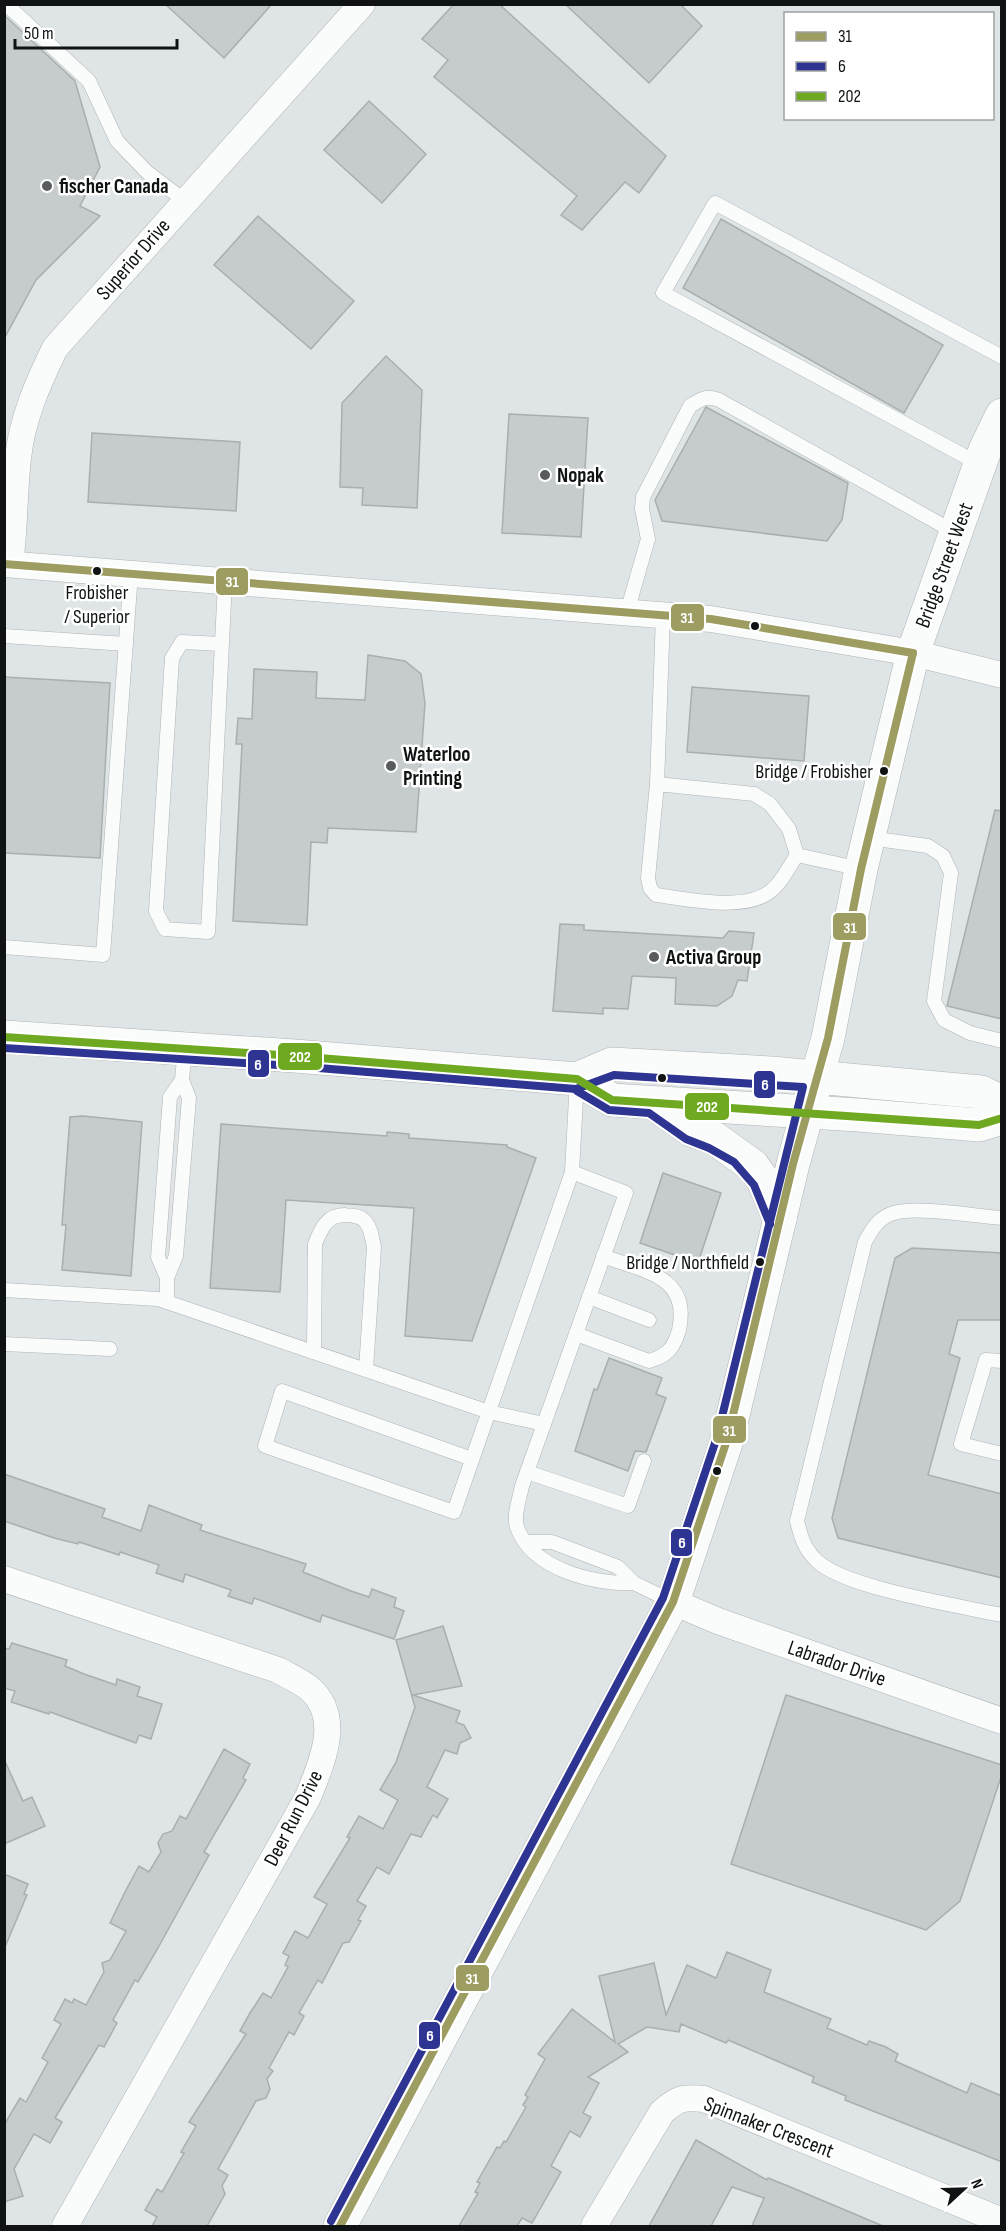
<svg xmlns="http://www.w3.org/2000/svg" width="1006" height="2231" font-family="'Sofia Sans Condensed',sans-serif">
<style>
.building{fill:#c6cbcc;stroke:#a9aeaf;stroke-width:1.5}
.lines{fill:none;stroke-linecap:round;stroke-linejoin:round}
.service-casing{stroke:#afb3b4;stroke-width:15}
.minor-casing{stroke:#afb3b4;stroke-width:27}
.tertiary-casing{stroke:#afb3b4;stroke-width:34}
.secondary-casing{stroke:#afb3b4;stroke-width:34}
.service{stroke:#fafbfb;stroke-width:14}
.minor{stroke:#fafbfb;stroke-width:26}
.tertiary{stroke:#fafbfb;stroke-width:33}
.secondary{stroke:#fafbfb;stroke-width:33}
.bus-1-casing{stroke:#fff;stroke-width:12}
.bus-2-casing{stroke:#fff;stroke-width:12}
.bus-3-casing{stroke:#fff;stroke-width:12}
.bus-1{stroke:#9d9d62;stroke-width:8}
.bus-2{stroke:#2e3491;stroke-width:8}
.bus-3{stroke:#6fa922;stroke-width:8}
.poi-dot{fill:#585c5e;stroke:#fff;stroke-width:2}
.bus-dot{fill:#0f1314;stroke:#fff;stroke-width:2}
.labels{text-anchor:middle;stroke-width:5;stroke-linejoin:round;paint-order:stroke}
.bus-label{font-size:20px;fill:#0f1314;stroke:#fff;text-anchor:end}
.poi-label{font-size:21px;font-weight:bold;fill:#0f1314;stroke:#fff;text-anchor:start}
.street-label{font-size:21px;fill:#0f1314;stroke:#fff}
.line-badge{stroke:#fff;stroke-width:2}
.badge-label{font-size:16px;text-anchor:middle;font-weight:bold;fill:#fff}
</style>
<rect width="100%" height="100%" fill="#dfe5e6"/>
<g class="building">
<polygon points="165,4 272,4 224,58"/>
<polygon points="454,4 499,4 666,156 639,193 625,182 582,230 561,215 577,196 434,77 448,60 422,39"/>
<polygon points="565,4 680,4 702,26 649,83"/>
<polygon points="4,15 75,81 100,167 80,206 100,216 36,280 4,339"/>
<polygon points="369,101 426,154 382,203 324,150"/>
<polygon points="258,216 354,301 311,349 214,265"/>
<polygon points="721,219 943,345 904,413 683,288"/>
<polygon points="386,356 422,390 417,508 362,505 363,488 340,487 342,403"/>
<polygon points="706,407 848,483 842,520 827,541 662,521 655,500"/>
<polygon points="509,414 588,418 581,537 502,533"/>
<polygon points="92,433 240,442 236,511 88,502"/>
<polygon points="368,655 405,661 421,674 425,703 416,832 328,828 327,843 311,842 307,925 233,921 242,744 236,744 238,718 252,719 254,669 317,672 316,698 365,700"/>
<polygon points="4,677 110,683 100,858 4,853"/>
<polygon points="692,687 809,696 804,761 687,752"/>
<polygon points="995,810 1002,811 1002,1019 947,1006"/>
<polygon points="560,924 584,925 584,930 723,938 729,931 754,933 747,981 738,980 732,996 717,1006 675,1004 676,978 632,976 628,1009 603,1008 603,1014 553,1011"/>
<polygon points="83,1116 142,1122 131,1276 62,1270 66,1225 62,1225 70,1117"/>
<polygon points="221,1124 387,1136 387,1132 409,1134 409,1138 507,1145 507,1147 536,1158 472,1341 405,1336 414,1208 286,1200 280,1292 210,1288"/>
<polygon points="663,1173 721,1193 698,1263 640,1243"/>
<polygon points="912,1248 1002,1253 1002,1320 958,1320 949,1354 960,1358 928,1475 1002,1494 1002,1578 838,1538 832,1518 895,1258"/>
<polygon points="609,1358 662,1378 656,1394 666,1398 646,1452 635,1451 628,1471 575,1451 594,1389 597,1390"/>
<polygon points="4,1474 105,1509 102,1517 141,1531 149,1505 202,1525 200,1530 306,1564 303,1572 351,1591 369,1597 372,1589 396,1598 394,1607 404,1611 394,1639 322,1615 320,1622 254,1598 252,1604 228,1596 231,1590 185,1574 183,1582 156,1573 159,1565 120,1552 119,1555 79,1542 78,1544 54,1538 4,1521"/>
<polygon points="443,1626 462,1686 413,1695 460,1711 456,1722 464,1725 471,1738 460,1743 457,1754 445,1750 427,1787 448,1799 437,1818 433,1815 421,1837 411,1834 389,1874 377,1867 357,1901 366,1906 358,1920 361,1921 349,1942 343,1943 322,1983 318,1980 299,2013 304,2016 294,2035 289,2032 269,2068 273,2071 267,2079 270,2089 266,2098 256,2101 218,2169 228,2175 222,2186 225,2194 207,2226 152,2226 157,2217 145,2210 157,2189 162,2192 184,2153 181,2152 196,2126 189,2122 246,2034 240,2031 250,2013 263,1993 271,1998 288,1967 285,1965 289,1956 283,1953 295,1931 308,1938 327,1904 314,1897 350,1838 347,1837 359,1816 383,1829 398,1800 380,1790 396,1762 415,1707 396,1640"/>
<polygon points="12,1643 67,1660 65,1666 84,1674 116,1685 117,1679 140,1687 137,1696 162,1704 151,1739 139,1735 136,1743 50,1712 49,1714 11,1702 15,1691 4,1688 4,1648 9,1649"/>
<polygon points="786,1695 1002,1765 1002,1774 960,1901 926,1930 731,1864"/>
<polygon points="224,1749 250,1764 243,1778 246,1780 204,1852 209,1855 158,1948 138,1982 135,1980 113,2020 117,2023 104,2047 99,2045 55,2118 62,2122 50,2143 34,2134 14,2169 23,2196 4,2202 4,2125 20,2098 26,2102 48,2062 42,2058 61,2024 54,2020 65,1999 72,2003 74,1999 86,2005 104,1972 102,1963 110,1960 126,1931 110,1923 126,1890 139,1866 149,1872 161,1852 158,1843 163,1834 172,1831 180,1816 186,1819"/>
<polygon points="4,1759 23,1801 32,1797 45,1826 4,1844"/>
<polygon points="4,1874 28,1884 24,1894 27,1895 5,1947"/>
<polygon points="727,1952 771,1970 764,1992 831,2019 827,2028 867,2045 869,2041 886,2047 898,2054 895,2061 967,2093 971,2083 1002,2096 1002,2162 845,2100 846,2096 812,2082 814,2077 728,2040 726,2043 681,2024 679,2032 647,2027 618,2044 628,2052 588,2077 599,2083 583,2113 591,2117 580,2137 570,2131 551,2166 561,2172 532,2223 522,2218 517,2226 459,2226 478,2193 475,2192 480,2183 477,2182 497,2147 500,2148 504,2141 506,2142 526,2107 523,2105 528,2097 525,2095 545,2059 538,2054 572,2009 615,2042 599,1976 654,1963 666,2015 687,1965 716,1978"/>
<polygon points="696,2140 767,2180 768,2178 788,2186 883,2226 752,2226 764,2198 732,2187 711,2226 649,2226"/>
</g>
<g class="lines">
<g class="service-casing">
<g id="service">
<polyline points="6,4 89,81 117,141 147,172 185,201"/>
<polyline points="981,465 663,293 715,203 1002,357"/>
<path d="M627 612 648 539 642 509 643 497 690 406C701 399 707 395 719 400L956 533"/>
<polyline points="4,636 126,644"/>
<polyline points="221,644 182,642 172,658 156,911 165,929 208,932 225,581"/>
<polyline points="657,784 663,615"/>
<polyline points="869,838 928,846 943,856 951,873 934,1001 944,1020 970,1033 1002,1041"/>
<path d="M797 855 789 829 770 804 754 794 657 784 648 878 650 888 656 895C688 899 748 913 773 889 783 880 790 865 797 855L861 869"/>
<polyline points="4,947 103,955 131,573"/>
<path d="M572 1172 626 1193 522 1486C520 1497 513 1516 517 1527 531 1569 595 1585 634 1583"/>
<path d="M1002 1218C975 1216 917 1206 894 1213 879 1217 872 1229 865 1242L797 1521C801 1537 804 1549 817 1561 845 1588 960 1606 1002 1615"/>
<polyline points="167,1278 176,1256 189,1098 182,1080 185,1048"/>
<polyline points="4,1290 158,1299 489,1412 544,1424"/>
<polyline points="589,1297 649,1320"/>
<polyline points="167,1302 167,1278 158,1257 170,1097 182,1080"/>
<path d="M576 1334 649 1361C667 1356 674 1348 679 1330 691 1275 642 1271 603 1256"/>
<polyline points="4,1344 110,1349"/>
<path d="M314 1352 315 1244C321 1229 327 1214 346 1215 352 1215 360 1217 364 1220 371 1227 372 1238 374 1247L366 1370"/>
<polyline points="1002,1361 986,1360 961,1444 1002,1454"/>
<polyline points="472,1459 282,1391 265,1446 454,1512 572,1172 577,1079"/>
<polyline points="527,1472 628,1506 644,1461"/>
<polyline points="525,1542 552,1542 618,1567 634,1583 673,1602"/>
</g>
</g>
<g class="minor-casing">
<g id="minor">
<polyline points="4,564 711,619 913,653 1002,675"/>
<path d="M10 564C15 528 14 493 18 458 22 419 38 383 55 348L362 4"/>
<path d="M4 1579 278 1670C288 1676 301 1681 310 1689 343 1718 321 1764 308 1797L65 2226"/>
<polyline points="673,1602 718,1621 1002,1721"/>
<path d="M594 2226 662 2112C678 2098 683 2097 704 2099L1002 2221"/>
</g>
</g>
<g class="tertiary-casing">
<polyline id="tertiary" points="817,1077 828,1038 861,869 913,653 985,450 1002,415"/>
</g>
<g class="secondary-casing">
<g id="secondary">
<polyline points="4,1037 295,1056 577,1079 612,1100 858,1115 979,1125 1002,1118"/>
<polyline points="577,1079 612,1064 771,1073 981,1092 1002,1102"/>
<polyline points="653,1103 691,1130 714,1138 753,1166 763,1180 780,1220"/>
<polyline points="340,2226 673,1602 727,1440 793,1164 817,1077"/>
</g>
</g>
<use href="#service" class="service"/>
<use href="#minor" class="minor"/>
<use href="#tertiary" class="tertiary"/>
<use href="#secondary" class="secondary"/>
<g class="bus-1-casing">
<g id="bus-1">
<polyline points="4,564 711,619 913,653"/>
<polyline points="340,2226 673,1602 727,1440 793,1164 828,1038 861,869 913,653"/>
</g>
</g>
<g class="bus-2-casing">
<g id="bus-2">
<polyline points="4,1048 294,1066 576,1089 614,1075 803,1087 717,1437 663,1598 331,2221"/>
<polyline points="577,1091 609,1110 649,1113 686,1139 709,1148 734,1162 754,1185 770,1224"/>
</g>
</g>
<g class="bus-3-casing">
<polyline id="bus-3" points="4,1037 295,1056 577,1079 612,1100 979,1125 1002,1118"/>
</g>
<use href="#bus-1" class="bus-1"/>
<use href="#bus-2" class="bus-2"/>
<use href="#bus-3" class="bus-3"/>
</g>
<g class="poi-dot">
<circle cx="47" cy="186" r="6"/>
<circle cx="545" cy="475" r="6"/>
<circle cx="391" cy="766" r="6"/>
<circle cx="654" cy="957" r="6"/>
</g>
<g class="bus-dot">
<circle cx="97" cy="571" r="5"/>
<circle cx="755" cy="626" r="5"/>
<circle cx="884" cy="771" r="5"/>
<circle cx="662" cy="1078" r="5"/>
<circle cx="760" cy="1262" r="5"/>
<circle cx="717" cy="1471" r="5"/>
</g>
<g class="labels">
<g class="bus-label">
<text x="97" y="599" text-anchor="middle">Frobisher<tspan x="97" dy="24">/ Superior</tspan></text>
<text x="873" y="778">Bridge / Frobisher</text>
<text x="749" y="1269">Bridge / Northfield</text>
</g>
<g class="poi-label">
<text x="59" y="193">fischer Canada</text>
<text x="557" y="482">Nopak</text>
<text x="403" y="761">Waterloo<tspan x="403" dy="24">Printing</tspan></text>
<text x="666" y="964">Activa Group</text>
</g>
<g class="street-label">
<text transform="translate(133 259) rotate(-49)" y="7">Superior Drive</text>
<text transform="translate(944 565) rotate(-70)" y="7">Bridge Street West</text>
<text transform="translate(837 1663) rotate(19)" y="7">Labrador Drive</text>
<text transform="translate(293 1818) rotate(-63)" y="7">Deer Run Drive</text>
<text transform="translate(769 2127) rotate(21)" y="7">Spinnaker Crescent</text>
</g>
</g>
<g class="line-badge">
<rect x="215" y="567" width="34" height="29" rx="6" fill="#9d9d62"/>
<rect x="670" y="603" width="35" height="29" rx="6" fill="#9d9d62"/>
<rect x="832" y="912" width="35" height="29" rx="6" fill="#9d9d62"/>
<rect x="277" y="1042" width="46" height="29" rx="6" fill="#6fa922"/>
<rect x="247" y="1049" width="23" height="29" rx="6" fill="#2e3491"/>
<rect x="753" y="1070" width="23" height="29" rx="6" fill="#2e3491"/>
<rect x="684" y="1092" width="46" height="29" rx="6" fill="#6fa922"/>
<rect x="712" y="1415" width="35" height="29" rx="6" fill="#9d9d62"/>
<rect x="670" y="1528" width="23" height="29" rx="6" fill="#2e3491"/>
<rect x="455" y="1964" width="35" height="28" rx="6" fill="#9d9d62"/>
<rect x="418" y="2021" width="23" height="29" rx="6" fill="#2e3491"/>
</g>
<g class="badge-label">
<text x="232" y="587">31</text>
<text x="687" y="623">31</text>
<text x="850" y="933">31</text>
<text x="300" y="1062">202</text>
<text x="258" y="1070">6</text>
<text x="765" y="1090">6</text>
<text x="707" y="1112">202</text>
<text x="729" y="1436">31</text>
<text x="682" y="1548">6</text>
<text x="472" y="1984">31</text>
<text x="430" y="2041">6</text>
</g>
<rect width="1006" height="2231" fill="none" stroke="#0f1314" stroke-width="12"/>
<rect x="784" y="12" width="210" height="108" fill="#ffffff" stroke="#9fa1a1" stroke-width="1.5"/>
<rect x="796" y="32" width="30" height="9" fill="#9d9d62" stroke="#9fa1a1" stroke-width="1.5"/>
<text x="838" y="42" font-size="18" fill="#0f1314">31</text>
<rect x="796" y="62" width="30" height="9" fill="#2e3491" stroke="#9fa1a1" stroke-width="1.5"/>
<text x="838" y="72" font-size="18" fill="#0f1314">6</text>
<rect x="796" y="92" width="30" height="9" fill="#6fa922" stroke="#9fa1a1" stroke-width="1.5"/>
<text x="838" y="102" font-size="18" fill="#0f1314">202</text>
<g transform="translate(964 2189) rotate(68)" stroke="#ffffff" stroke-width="4.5" paint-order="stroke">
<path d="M0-4.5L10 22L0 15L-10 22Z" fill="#0f1314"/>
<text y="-9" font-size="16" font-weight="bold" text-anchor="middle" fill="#0f1314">N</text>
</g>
<path d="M15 39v9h162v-9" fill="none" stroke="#0f1314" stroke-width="3"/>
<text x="24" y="39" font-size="18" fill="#0f1314" stroke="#ffffff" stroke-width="4.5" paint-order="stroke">50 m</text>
</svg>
